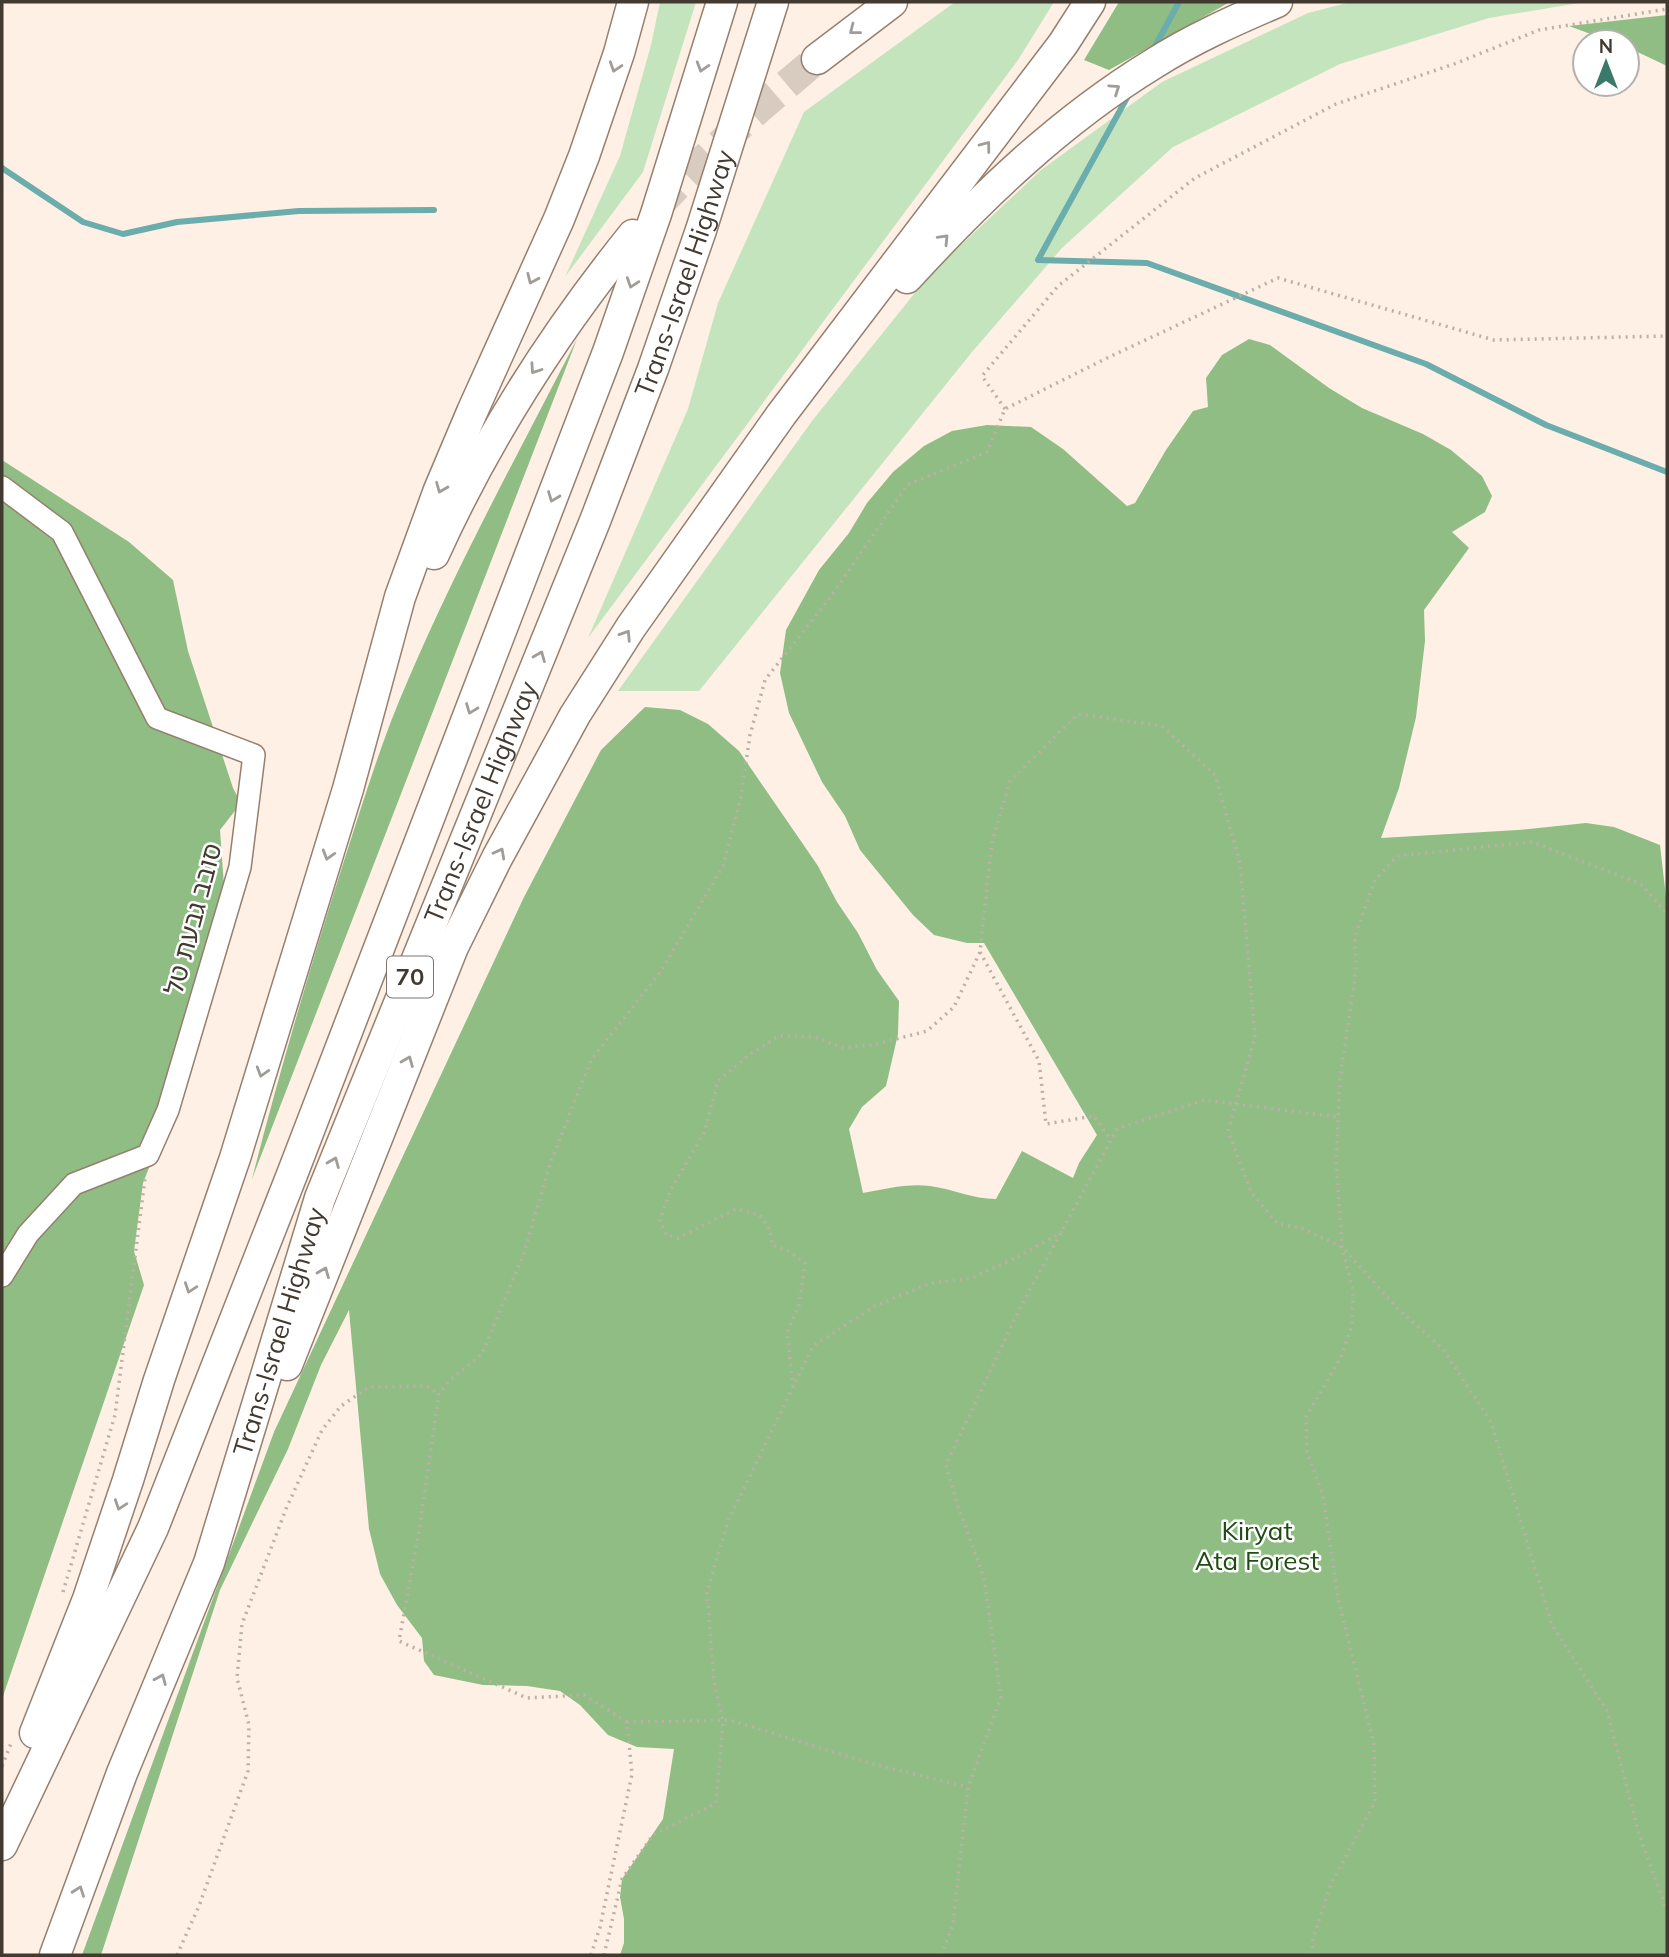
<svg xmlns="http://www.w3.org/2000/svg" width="1669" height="1957" font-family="Mulish,'Noto Sans Hebrew',sans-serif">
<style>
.green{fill:#c4e4bd}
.forest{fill:#8fbd84}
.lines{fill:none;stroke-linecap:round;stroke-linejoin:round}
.stream{stroke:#6badac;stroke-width:6}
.highway-tunnel{stroke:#d8cbc0;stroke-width:30;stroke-dasharray:30 15;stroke-linecap:butt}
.minor-casing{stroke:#957f6e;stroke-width:24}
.highway-casing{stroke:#957f6e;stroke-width:33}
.path{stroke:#bcafa5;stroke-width:3.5;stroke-dasharray:2 5;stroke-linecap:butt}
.minor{stroke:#fff;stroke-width:21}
.highway{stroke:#fff;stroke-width:30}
.oneway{stroke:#a09c98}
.labels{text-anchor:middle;stroke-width:5;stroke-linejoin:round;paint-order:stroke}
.shield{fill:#fff;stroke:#7b746f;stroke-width:2}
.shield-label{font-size:24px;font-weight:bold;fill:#423931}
.street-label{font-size:26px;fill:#423931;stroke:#fff}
.park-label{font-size:26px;fill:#204c13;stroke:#fff}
</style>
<rect width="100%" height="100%" fill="#fef0e4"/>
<g class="green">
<polygon points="660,2 696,2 643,172 565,277 620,156 651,45"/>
<polygon points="955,2 1054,2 1018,60 588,638 688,409 718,303 804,112"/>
<polygon points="1351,2 1585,2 1489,18 1340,64 1173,147 1062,248 972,352 699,691 618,691 812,421 930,274 1041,170 1162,82 1308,13"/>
</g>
<g class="forest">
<polygon points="1119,2 1230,2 1109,70 1084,60"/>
<polygon points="1667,15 1667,66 1627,47 1627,42 1612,42 1569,26"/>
<path d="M577 339 252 1179C279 1073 310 968 343 864 363 802 382 739 408 680 458 563 519 452 577 339Z"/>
<path d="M1249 339 1270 345 1329 388 1362 408 1423 434 1451 450 1482 476 1492 496 1485 512 1452 532 1469 548 1424 610 1425 641 1416 717 1399 788 1381 838 1518 830 1586 823 1614 827 1660 845 1667 906V1955H620L624 1943V1919L620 1897 622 1879 663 1819 674 1749 637 1747 608 1735 580 1705 560 1691 527 1686 483 1685 434 1675 424 1661 422 1638 397 1605 380 1574 369 1529 349 1310 321 1365 288 1449 220 1590 101 1955H82L274 1432 524 897 601 750 645 707 680 710 708 724 739 751 818 866 837 902 858 933 877 970 899 1001 898 1034 886 1086 862 1107 849 1129 863 1193C884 1189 909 1183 930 1186 953 1189 973 1199 996 1199L1022 1151 1073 1178 1079 1163 1097 1135 984 943H967L934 935 913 915 860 850 845 816 822 782 789 713 780 673 786 630 819 570 849 533 867 503 893 472 924 446 952 431 987 425 1031 427 1063 449 1127 506 1135 503 1166 450 1193 411 1208 407 1206 378 1222 355Z"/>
<polygon points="2,460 129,542 173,580 188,651 233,788 241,803 220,830 226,914 184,1079 143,1183 134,1251 144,1285 2,1699"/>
</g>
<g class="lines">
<g class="stream">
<polyline points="1152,52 1179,2"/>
<polyline points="1129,94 1038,260 1147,263 1426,364 1546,425 1667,472"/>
<polyline points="2,168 83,222 123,234 177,222 299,211 434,210"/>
</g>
<path class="highway-tunnel" d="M656 208C706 154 761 106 817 59"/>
<g class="minor-casing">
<polyline id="minor" points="2,487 62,532 157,718 254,755 240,867 168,1110 148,1155 74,1184 28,1234 2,1276"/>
</g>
<g class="highway-casing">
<g id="highway">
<polyline points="817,59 892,2"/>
<path d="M907 278C980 198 1060 121 1153 64 1192 39 1235 20 1277 2"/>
<path d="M434 554C486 439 554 333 633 235"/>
<polyline points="287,1365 453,947 497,858 575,715 631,627 781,415 1063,44 1090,2"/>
<polyline points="35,1733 88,1599 128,1480 159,1380 235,1158 348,789 400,597 439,490 472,412 559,219 584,156 619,53 633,2"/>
<polyline points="2,1845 153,1528 293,1172 608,352 656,214 722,2"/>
<path id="s1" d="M55 1955 122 1773 209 1563 320 1198 595 521 653 369 701 230 773 2"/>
</g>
</g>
<g class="path">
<polyline points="1005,409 982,376 1058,286 1195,178 1336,104 1454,64 1539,30 1667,9"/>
<polyline points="980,952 1039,1061 1046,1124 1094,1116 1111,1140"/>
<polyline points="793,1387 787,1332 799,1305 805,1263 788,1251 772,1245 770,1230 760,1215 736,1209 678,1238 666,1235 660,1220 670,1191 704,1133 718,1081 749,1055 779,1036 816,1037 842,1048 873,1045 927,1031 954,1007 980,952 992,842 1010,781 1078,714 1162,726 1215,775 1240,863 1255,1037 1228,1131 1251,1192 1277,1223 1304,1229 1342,1247 1397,1308 1443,1349 1491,1422 1552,1625 1607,1711 1639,1834 1667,1911"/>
<polyline points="63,1592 115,1415 145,1178"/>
<polyline points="627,1722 730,1720 869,1763 968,1787"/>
<polyline points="2,1766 12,1741"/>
<polyline points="177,1955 199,1906 248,1771 249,1725 237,1678 242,1624 286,1509 322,1430 341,1406 369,1387 426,1386 439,1394"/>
<polyline points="591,1955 600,1927 632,1774 627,1722 584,1695 527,1698 399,1641 419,1531 439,1394 451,1379 482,1354 524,1253 550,1164 591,1060 661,971 723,866 741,797 750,735 765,680 832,595 907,485 987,452 1005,409 1107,358 1278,278 1494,340 1667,336"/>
<polyline points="604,1955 622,1879 653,1835 716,1803 723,1721 714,1682 707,1592 728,1521 813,1346 875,1306 931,1283 971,1278 1018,1257 1062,1232"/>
<polyline points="941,1955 953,1925 968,1787 1001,1697 984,1578 958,1506 946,1465 1018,1312 1117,1129 1204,1100 1338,1117"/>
<polyline points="1312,1955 1313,1939 1331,1884 1375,1802 1374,1744 1338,1598 1323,1495 1307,1452 1306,1417 1341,1357 1352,1325 1353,1290 1342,1247 1336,1162 1340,1078 1356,972 1355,936 1375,880 1397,856 1532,842 1641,884 1667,914"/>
</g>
<use href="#minor" class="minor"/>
<use href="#highway" class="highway"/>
</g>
<defs><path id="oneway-chevron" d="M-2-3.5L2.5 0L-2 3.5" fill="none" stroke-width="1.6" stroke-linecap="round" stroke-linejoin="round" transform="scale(1.75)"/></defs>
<g class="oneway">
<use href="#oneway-chevron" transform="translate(854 30) rotate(142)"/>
<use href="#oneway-chevron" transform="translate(615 67) rotate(108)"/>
<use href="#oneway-chevron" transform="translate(702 67) rotate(107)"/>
<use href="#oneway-chevron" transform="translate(1115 89) rotate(-34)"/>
<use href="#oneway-chevron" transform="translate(986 146) rotate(-53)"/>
<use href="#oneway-chevron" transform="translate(944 239) rotate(-46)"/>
<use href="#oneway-chevron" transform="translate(532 279) rotate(114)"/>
<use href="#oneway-chevron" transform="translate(632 283) rotate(109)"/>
<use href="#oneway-chevron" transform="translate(535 369) rotate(124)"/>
<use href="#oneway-chevron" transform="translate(441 488) rotate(112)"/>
<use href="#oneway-chevron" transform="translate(553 497) rotate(111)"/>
<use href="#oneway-chevron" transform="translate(626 635) rotate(-57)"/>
<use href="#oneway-chevron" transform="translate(540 656) rotate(-68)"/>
<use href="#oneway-chevron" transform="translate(471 709) rotate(111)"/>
<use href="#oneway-chevron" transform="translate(500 853) rotate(-62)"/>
<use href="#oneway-chevron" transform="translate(328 855) rotate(107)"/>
<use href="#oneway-chevron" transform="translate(408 1061) rotate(-68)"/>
<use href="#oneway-chevron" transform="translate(262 1072) rotate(107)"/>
<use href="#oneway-chevron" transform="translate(334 1162) rotate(-68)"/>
<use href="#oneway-chevron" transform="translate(324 1272) rotate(-68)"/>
<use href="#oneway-chevron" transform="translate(190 1288) rotate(109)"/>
<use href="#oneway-chevron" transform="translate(120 1505) rotate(109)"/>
<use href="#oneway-chevron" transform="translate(161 1679) rotate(-67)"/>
<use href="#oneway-chevron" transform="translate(79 1891) rotate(-70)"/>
</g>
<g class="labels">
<rect class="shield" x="387" y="956.5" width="46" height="41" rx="5"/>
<g class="shield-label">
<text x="410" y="985">70</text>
</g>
<g class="street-label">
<text dy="9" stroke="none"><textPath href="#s1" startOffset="1797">Trans-Israel Highway</textPath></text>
<text dy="9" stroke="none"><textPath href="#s1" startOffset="1230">Trans-Israel Highway</textPath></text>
<text transform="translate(193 919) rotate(-75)" y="9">סובב גבעת טל</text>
<text dy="9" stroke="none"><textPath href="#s1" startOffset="663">Trans-Israel Highway</textPath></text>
</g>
<g class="park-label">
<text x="1257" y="1540">Kiryat<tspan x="1257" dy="30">Ata Forest</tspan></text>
</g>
</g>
<rect width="1669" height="1957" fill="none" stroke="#423931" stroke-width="7"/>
<g transform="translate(1606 63)"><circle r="33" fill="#ffffff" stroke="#b3b0ad" stroke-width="2"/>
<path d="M0-5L12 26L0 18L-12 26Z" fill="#3a7a68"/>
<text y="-10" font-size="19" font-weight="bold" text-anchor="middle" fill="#423931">N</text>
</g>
</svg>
